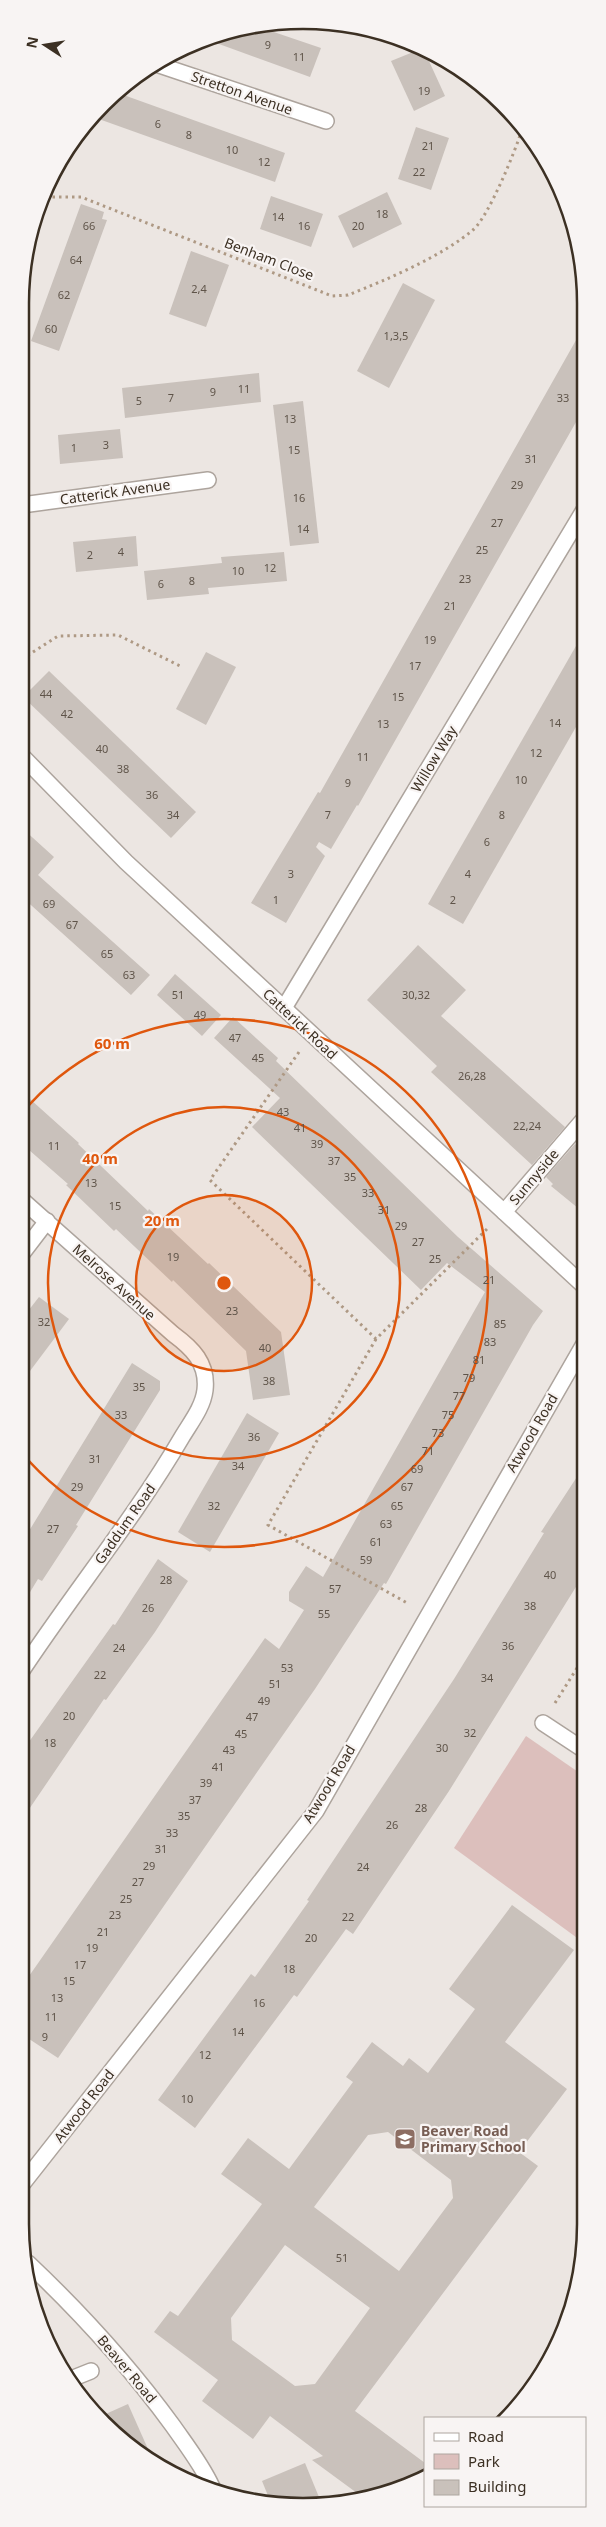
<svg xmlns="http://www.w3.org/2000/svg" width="606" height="2527" font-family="'Noto Sans',sans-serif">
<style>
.green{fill:#dcbfbc}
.building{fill:#c9c1bb;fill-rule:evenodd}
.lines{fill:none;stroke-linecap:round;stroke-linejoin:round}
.street-casing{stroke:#ada49d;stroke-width:18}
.path{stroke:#ae9984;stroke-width:3;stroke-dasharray:2.5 4;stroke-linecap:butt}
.street{stroke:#fff;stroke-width:15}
.ring{fill:none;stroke:#df570d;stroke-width:2.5}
.labels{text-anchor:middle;stroke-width:4.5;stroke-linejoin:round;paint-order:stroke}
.number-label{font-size:11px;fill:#5f5449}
.street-label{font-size:14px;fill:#3c3023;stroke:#f8f4f3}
.education-label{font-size:14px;font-weight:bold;fill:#785e54;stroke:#f8f4f3;text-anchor:start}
.rim{fill:none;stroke:#3c3023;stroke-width:2.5}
.centre{fill:#df570d;stroke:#f8f4f3;stroke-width:2.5}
.ring-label{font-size:15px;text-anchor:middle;font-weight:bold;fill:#df570d;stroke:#f8f4f3;stroke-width:4.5;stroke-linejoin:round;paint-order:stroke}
</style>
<rect width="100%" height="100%" fill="#ece6e2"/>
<polygon class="green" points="526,1736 584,1776 584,1931 580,1940 454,1848"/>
<g class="building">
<polygon points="262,28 321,48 310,77 208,40 230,30"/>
<polygon points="423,48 445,96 414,111 391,61"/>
<polygon points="118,93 285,153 275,182 96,118"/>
<polygon points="416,127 449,138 431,190 398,179"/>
<polygon points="387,192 402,224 353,248 338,216"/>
<polygon points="271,196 323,214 311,247 260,229"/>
<polygon points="81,204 104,212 102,219 107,220 59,351 31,341"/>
<polygon points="191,251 229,265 206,327 169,314"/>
<polygon points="403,283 435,300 389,388 357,371"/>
<polygon points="584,326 584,408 358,806 357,805 331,849 319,842 316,847 325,856 286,923 251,903 318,792 320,793"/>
<polygon points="259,373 261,402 125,418 122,388"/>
<polygon points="303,401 319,543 290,546 273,405"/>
<polygon points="120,429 123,458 60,464 58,435"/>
<polygon points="136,536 138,566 76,572 73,542"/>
<polygon points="284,552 287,581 208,588 209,594 147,600 144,571 222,563 221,557"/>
<polygon points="584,632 584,713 463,924 428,904"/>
<polygon points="206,652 236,667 206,725 176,709"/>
<polygon points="49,671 196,812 171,838 23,697"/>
<polygon points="22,828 54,857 38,875 150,975 131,995 22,897"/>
<polygon points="418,945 466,990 441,1016 565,1127 532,1165 431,1072 437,1066 367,1000"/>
<polygon points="175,974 221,1015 202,1036 157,995"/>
<polygon points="233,1017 278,1058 276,1061 458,1237 543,1311 533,1325 386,1584 384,1583 315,1689 58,2058 20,2033 20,1989 265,1638 279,1649 304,1610 289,1601 289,1592 306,1566 323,1577 485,1292 447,1263 421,1290 252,1127 280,1098 214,1038"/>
<polygon points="21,1091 79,1143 78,1144 148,1211 149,1209 208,1264 209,1263 281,1332 290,1395 253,1400 246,1351 173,1280 172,1282 116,1229 114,1231 66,1185 68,1184 21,1143"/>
<polygon points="575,1144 584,1152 584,1213 551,1186 553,1184 546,1177"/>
<polygon points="39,1297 69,1319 21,1383 21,1320"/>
<polygon points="132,1363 160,1381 160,1390 76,1525 78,1526 42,1581 38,1579 21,1607 21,1544"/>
<polygon points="247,1413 279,1433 210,1552 178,1532"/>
<polygon points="584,1466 584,1574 449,1791 353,1934 346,1929 297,1997 294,1995 195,2128 158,2100 251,1974 255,1977 309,1901 307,1900 454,1679 544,1533 541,1532"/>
<polygon points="158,1559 188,1581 155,1632 106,1700 104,1699 21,1821 21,1753 113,1624 115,1625"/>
<path d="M512 1905 574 1950 505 2042 567 2089 519 2152 538 2166 355 2411 425 2463V2475L394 2492 361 2496 312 2460 323 2456 270 2416 253 2439 202 2401 218 2380 154 2332 170 2311 178 2316 262 2204 221 2174 248 2138 289 2169 353 2082 346 2077 372 2042 403 2066 409 2058 428 2073 475 2009 449 1989ZM388 2132 451 2180 453 2198 399 2271 314 2207 368 2135ZM285 2245 370 2308 315 2384 295 2386 232 2340 231 2318Z"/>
<polygon points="128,2404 152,2458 99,2417"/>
<polygon points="305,2463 321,2502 284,2506 271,2503 262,2481"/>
</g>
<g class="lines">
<g class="street-casing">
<g id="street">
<polyline points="159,65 326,121"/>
<polyline points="22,505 208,480"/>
<polyline points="22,756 126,862 584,1286"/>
<polyline points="284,1008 584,510"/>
<polyline points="504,1212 584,1119"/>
<polyline points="21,1255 47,1221"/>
<path d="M21 1672C73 1593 134 1519 182 1437 191 1422 203 1407 205 1390 208 1363 192 1348 173 1334L21 1199"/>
<polyline points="543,1723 584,1750"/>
<polyline points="20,2187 316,1811 584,1344"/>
<path d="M28 2263C81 2313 130 2367 173 2426 187 2446 202 2465 212 2487"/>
<polyline points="71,2379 91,2371"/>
</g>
</g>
<g class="path">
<path d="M46 197H81L332 296 348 295C386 280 443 256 474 229 489 215 516 150 522 129"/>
<polyline points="22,659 58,636 118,635 180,666"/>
<polyline points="299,1052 210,1180 376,1339 488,1228"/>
<polyline points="376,1339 268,1525 409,1604"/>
<polyline points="555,1703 584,1657"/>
</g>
<use href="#street" class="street"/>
</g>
<circle cx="224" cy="1283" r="88" fill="#df570d" fill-opacity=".12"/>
<g class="ring">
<circle cx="224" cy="1283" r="88"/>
<circle cx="224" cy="1283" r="176"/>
<path d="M22 1113A264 264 0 1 1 22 1453"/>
</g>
<defs>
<g id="school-square" transform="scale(1.125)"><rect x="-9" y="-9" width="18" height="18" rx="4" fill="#8d6e63" stroke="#f8f4f3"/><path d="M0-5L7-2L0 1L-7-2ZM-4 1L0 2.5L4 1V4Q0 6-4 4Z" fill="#fff"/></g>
</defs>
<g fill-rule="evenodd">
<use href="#school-square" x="405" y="2139"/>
</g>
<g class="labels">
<g class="number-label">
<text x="268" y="49">9</text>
<text x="299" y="61">11</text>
<text x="424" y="95">19</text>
<text x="158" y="128">6</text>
<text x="189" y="139">8</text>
<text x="428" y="150">21</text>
<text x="232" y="154">10</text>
<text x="264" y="166">12</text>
<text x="419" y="176">22</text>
<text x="382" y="218">18</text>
<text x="278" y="221">14</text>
<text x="89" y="230">66</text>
<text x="304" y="230">16</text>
<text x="358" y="230">20</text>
<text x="76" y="264">64</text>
<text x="199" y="293">2,4</text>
<text x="64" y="299">62</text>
<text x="51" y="333">60</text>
<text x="396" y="340">1,3,5</text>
<text x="244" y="393">11</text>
<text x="213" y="396">9</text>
<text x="171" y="402">7</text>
<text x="563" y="402">33</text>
<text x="139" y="405">5</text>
<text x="290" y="423">13</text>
<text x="106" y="449">3</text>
<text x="74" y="452">1</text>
<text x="294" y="454">15</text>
<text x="531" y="463">31</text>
<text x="517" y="489">29</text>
<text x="299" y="502">16</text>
<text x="497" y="527">27</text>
<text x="303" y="533">14</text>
<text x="482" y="554">25</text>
<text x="121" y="556">4</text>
<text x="90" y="559">2</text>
<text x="270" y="572">12</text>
<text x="238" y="575">10</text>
<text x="465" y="583">23</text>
<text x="192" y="585">8</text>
<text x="161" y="588">6</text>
<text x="450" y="610">21</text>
<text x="430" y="644">19</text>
<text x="415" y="670">17</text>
<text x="46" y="698">44</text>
<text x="398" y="701">15</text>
<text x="67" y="718">42</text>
<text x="555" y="727">14</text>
<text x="383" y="728">13</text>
<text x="102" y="753">40</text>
<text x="536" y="757">12</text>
<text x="363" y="761">11</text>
<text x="123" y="773">38</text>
<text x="521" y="784">10</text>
<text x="348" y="787">9</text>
<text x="152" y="799">36</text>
<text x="173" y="819">34</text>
<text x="328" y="819">7</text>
<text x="502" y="819">8</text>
<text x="487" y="846">6</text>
<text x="291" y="878">3</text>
<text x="468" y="878">4</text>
<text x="276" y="904">1</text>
<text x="453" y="904">2</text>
<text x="49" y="908">69</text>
<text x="72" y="929">67</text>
<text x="107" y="958">65</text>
<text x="129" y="979">63</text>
<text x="178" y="999">51</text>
<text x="416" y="999">30,32</text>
<text x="200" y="1019">49</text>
<text x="235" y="1042">47</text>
<text x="258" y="1062">45</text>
<text x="472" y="1080">26,28</text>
<text x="283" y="1116">43</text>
<text x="527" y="1130">22,24</text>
<text x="300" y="1132">41</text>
<text x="317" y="1148">39</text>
<text x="54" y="1150">11</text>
<text x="334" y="1165">37</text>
<text x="350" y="1181">35</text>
<text x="91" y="1187">13</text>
<text x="368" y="1197">33</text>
<text x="115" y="1210">15</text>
<text x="384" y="1214">31</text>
<text x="401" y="1230">29</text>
<text x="418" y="1246">27</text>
<text x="173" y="1261">19</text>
<text x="435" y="1263">25</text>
<text x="489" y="1284">21</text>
<text x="232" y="1315">23</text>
<text x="44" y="1326">32</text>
<text x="500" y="1328">85</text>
<text x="490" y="1346">83</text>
<text x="265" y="1352">40</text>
<text x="479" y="1364">81</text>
<text x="469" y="1382">79</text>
<text x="269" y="1385">38</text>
<text x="139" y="1391">35</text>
<text x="459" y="1400">77</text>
<text x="121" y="1419">33</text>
<text x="448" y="1419">75</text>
<text x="438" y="1437">73</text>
<text x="254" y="1441">36</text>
<text x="428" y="1455">71</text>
<text x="95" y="1463">31</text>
<text x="238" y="1470">34</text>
<text x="417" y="1473">69</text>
<text x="77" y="1491">29</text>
<text x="407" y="1491">67</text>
<text x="214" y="1510">32</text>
<text x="397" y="1510">65</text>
<text x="386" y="1528">63</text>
<text x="53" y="1533">27</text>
<text x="376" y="1546">61</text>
<text x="366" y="1564">59</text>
<text x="550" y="1579">40</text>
<text x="166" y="1584">28</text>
<text x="335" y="1593">57</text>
<text x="530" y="1610">38</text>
<text x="148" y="1612">26</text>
<text x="324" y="1618">55</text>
<text x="508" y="1650">36</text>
<text x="119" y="1652">24</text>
<text x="287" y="1672">53</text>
<text x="100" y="1679">22</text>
<text x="487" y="1682">34</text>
<text x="275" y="1688">51</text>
<text x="264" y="1705">49</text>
<text x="69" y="1720">20</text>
<text x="252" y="1721">47</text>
<text x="470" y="1737">32</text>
<text x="241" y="1738">45</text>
<text x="50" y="1747">18</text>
<text x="442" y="1752">30</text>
<text x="229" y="1754">43</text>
<text x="218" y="1771">41</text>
<text x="206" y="1787">39</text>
<text x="195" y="1804">37</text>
<text x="421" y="1812">28</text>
<text x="184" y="1820">35</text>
<text x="392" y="1829">26</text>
<text x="172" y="1837">33</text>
<text x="161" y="1853">31</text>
<text x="149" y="1870">29</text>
<text x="363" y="1871">24</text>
<text x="138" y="1886">27</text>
<text x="126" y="1903">25</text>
<text x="115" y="1919">23</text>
<text x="348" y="1921">22</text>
<text x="103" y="1936">21</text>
<text x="311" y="1942">20</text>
<text x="92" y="1952">19</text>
<text x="80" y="1969">17</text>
<text x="289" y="1973">18</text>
<text x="69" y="1985">15</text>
<text x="57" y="2002">13</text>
<text x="259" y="2007">16</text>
<text x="51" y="2021">11</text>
<text x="238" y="2036">14</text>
<text x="45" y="2041">9</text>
<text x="205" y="2059">12</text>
<text x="187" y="2103">10</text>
<text x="342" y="2262">51</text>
</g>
<g class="street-label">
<text transform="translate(242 93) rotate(19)" y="5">Stretton Avenue</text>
<text transform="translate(269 259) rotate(21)" y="5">Benham Close</text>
<text transform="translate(115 492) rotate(-8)" y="5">Catterick Avenue</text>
<text transform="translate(434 759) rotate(-59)" y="5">Willow Way</text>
<text transform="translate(300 1024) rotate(43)" y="5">Catterick Road</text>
<text transform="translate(534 1177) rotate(-50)" y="5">Sunnyside</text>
<text transform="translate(114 1282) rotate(42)" y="5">Melrose Avenue</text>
<text transform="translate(532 1433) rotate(-60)" y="5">Atwood Road</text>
<text transform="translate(125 1524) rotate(-55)" y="5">Gaddum Road</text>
<text transform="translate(329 1784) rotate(-59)" y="5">Atwood Road</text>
<text transform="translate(84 2106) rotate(-52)" y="5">Atwood Road</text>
<text transform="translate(127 2369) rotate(50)" y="5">Beaver Road</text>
</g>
<g class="education-label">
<text x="421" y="2136">Beaver Road<tspan x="421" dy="16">Primary School</tspan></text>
</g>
</g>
<path d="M0 0H606V2527H0ZM303 29H303A274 274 0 0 1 577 303V2224A274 274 0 0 1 303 2498H303A274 274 0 0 1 29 2224V303A274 274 0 0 1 303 29Z" fill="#f8f4f3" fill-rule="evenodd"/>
<path class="rim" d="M303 29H303A274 274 0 0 1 577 303V2224A274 274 0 0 1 303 2498H303A274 274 0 0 1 29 2224V303A274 274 0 0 1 303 29Z"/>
<circle cx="224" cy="1283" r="8" class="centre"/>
<g class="ring-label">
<text x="112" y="1049">60 m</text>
<text x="100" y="1164">40 m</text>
<text x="162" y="1226">20 m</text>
</g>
<rect x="424" y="2417" width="162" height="90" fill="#f8f4f3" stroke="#ada6a0"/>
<rect x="434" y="2433" width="25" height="8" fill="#ffffff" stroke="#ada6a0"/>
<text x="468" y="2442" font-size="15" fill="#3c3023">Road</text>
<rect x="434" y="2454" width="25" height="15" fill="#dcbfbc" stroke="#ada6a0"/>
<text x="468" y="2467" font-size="15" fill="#3c3023">Park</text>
<rect x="434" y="2480" width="25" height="15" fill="#c9c1bb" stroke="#ada6a0"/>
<text x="468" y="2492" font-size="15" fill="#3c3023">Building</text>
<g transform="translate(45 45) rotate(282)" stroke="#f8f4f3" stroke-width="4" paint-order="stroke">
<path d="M0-4L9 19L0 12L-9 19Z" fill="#3c3023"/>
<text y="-8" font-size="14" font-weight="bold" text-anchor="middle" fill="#3c3023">N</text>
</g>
</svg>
